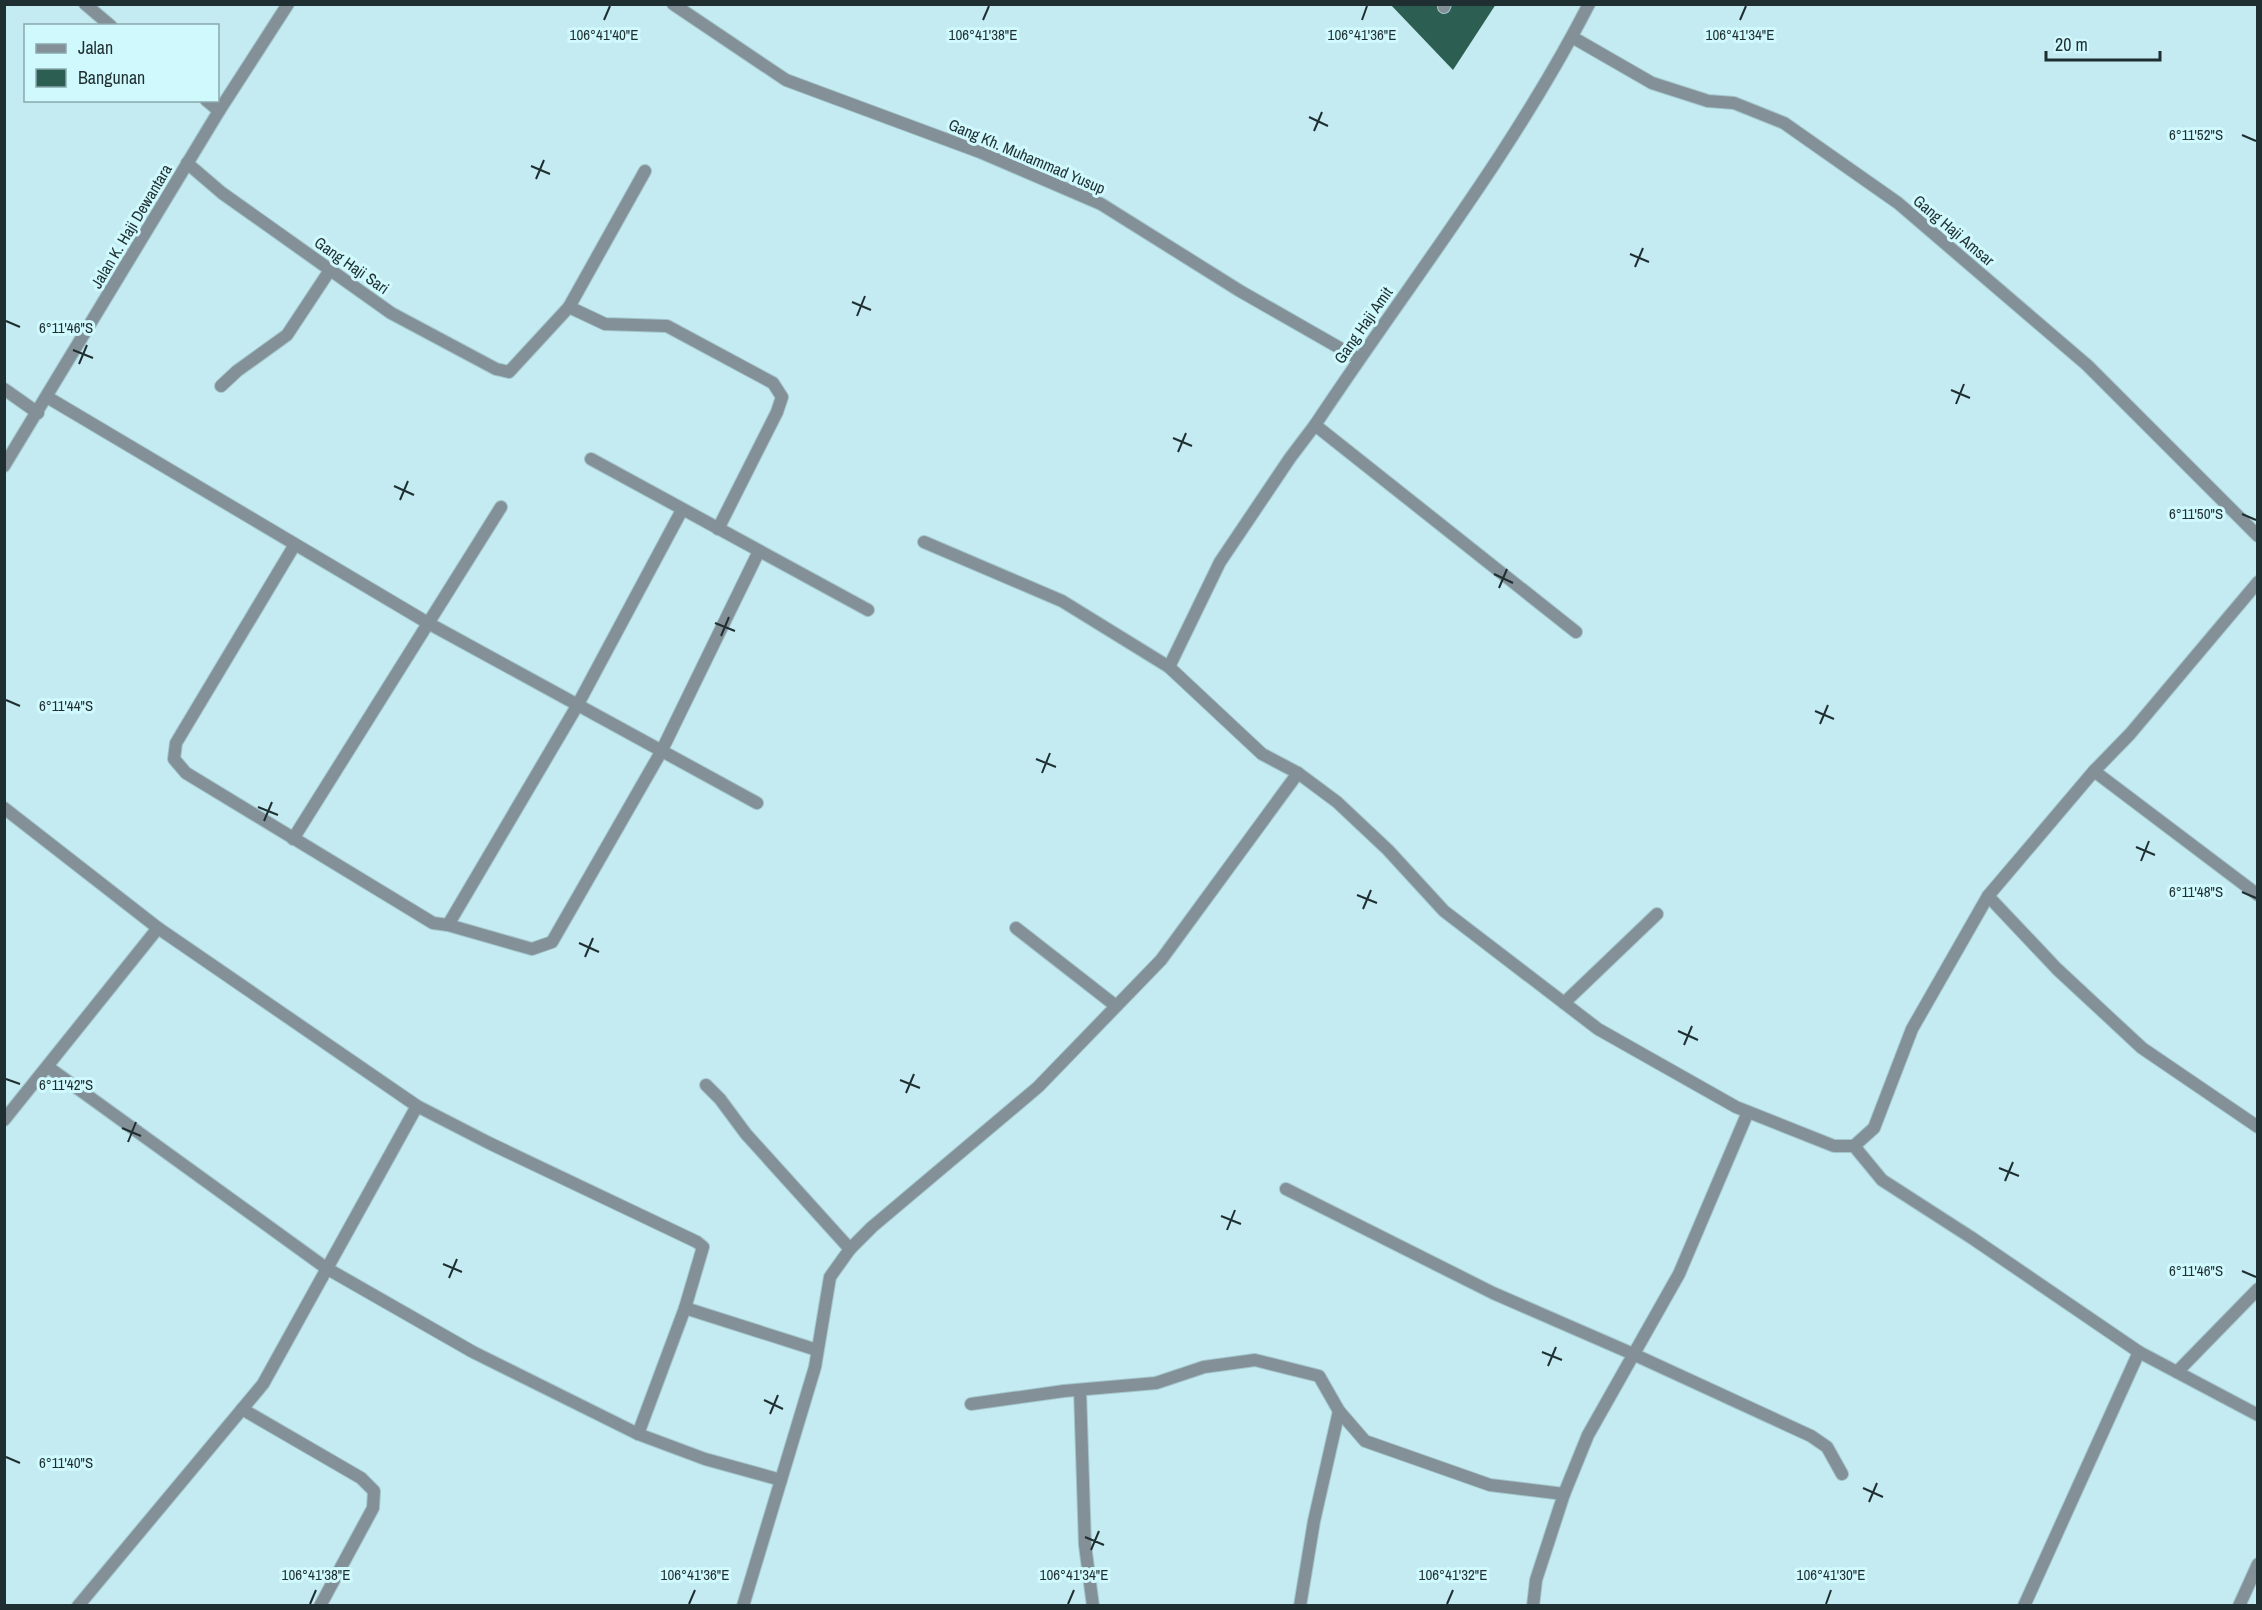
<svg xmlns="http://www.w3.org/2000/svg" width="2262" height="1610" font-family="'Archivo Narrow',sans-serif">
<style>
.building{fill:#2d5e52}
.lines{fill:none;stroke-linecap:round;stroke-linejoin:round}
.street-casing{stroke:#a2c5cb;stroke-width:14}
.street{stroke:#849098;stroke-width:12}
.ticks{fill:none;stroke:#1f2f31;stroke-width:2}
.labels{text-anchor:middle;stroke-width:6;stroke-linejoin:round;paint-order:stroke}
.street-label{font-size:16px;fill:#1f2f31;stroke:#d0f9fe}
.ticks-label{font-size:15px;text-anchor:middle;fill:#1f2f31;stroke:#d0f9fe;stroke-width:6;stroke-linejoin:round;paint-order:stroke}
</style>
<rect width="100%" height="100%" fill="#c3ebf1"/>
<polygon class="building" points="1390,4 1496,4 1453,70"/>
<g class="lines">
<g class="street-casing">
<g id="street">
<polyline points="85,4 111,26"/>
<polyline points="673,4 786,80 980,152 1101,204 1240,291 1359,359"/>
<polyline points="1444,7 1445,4"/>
<polyline points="1572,37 1652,83 1708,101 1734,103 1784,123 1898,203 2087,365 2258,536"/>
<polyline points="206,100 219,111"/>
<polyline points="187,163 222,193 391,313 496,369 509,372 569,307 605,324 667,326 773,383 782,397 777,412 718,529"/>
<polyline points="569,307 645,171"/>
<polyline points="221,386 237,371 287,335 330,270"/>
<polyline points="4,389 38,413"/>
<polyline points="47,397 428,623 757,803"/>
<polyline points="1315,425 1576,632"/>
<polyline points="591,459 868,610"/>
<polyline points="4,466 219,111 288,4"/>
<polyline points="924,542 1062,601 1169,667 1262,754 1298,773 1337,802 1388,850 1444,911 1598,1029 1736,1107 1834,1146 1854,1146 1874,1128 1912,1029 1988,896 2094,771 2130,734 2258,582"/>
<polyline points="294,546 176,743 174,759 186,773 433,923 448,925 532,949 552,942 661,752 759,551"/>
<path d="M1169 667 1220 562 1290 458 1315 425C1407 286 1512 154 1589 4"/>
<polyline points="2094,771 2258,895"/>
<polyline points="4,808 158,928 417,1106 489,1143 697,1242 703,1247 685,1308 638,1434"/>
<polyline points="293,839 501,507"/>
<polyline points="1988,896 2057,969 2142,1048 2258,1127"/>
<polyline points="448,925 577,706 682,510"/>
<polyline points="1016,928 1116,1006"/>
<polyline points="1564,1003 1657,914"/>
<polyline points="48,1067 326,1268 473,1352 638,1434 705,1459 781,1480"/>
<polyline points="706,1085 720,1099 746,1134 850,1249"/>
<polyline points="4,1120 158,928"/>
<polyline points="1854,1146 1882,1180 1972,1238 2139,1352 2258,1415"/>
<polyline points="1286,1189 1493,1293 1633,1354 1811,1436 1827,1447 1842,1474"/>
<polyline points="685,1308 817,1350"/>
<polyline points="2177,1372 2258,1289"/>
<polyline points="1080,1390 1085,1545 1093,1606"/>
<polyline points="971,1404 1064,1391 1156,1383 1204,1367 1255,1360 1319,1376 1339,1411 1365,1441 1490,1485 1564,1494"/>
<polyline points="242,1409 361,1478 374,1491 373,1508 320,1606"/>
<polyline points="78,1606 263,1384 417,1106"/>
<polyline points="743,1606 815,1367 830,1277 850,1249 872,1227 1038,1087 1161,960 1298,773"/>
<polyline points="1300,1606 1314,1521 1339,1411"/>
<polyline points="1533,1606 1536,1580 1564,1494 1588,1435 1679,1274 1748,1112"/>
<polyline points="2024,1606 2139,1352"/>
<polyline points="2239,1606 2258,1564"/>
</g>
</g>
<use href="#street" class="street"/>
</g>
<path class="ticks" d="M604 20 610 6M983 20 989 6M1362 20 1367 6M1740 20 1746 6M1309 117 1328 126M1314 131 1322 112M2242 135 2256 141M531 166 550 174M536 179 544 160M1630 254 1649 262M1635 267 1643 248M852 302 871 310M857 316 865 296M6 321 20 327M73 350 93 358M79 364 87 345M1951 390 1970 398M1956 404 1964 384M1173 438 1192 446M1178 452 1186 433M394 486 414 495M400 500 408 481M2242 514 2256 520M1494 574 1513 583M1499 588 1507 569M715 623 735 631M721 636 729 617M6 700 20 706M1815 711 1834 719M1820 724 1828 705M1036 759 1056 767M1042 773 1050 753M258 807 278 815M264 821 272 802M2136 847 2155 855M2141 861 2149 841M2242 892 2256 898M1357 895 1377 903M1363 909 1371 890M579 943 599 952M585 957 593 938M1678 1031 1698 1040M1684 1045 1692 1026M6 1079 20 1084M900 1080 920 1088M906 1093 914 1074M122 1128 141 1136M128 1142 136 1122M1999 1168 2019 1176M2005 1181 2013 1162M1221 1216 1241 1224M1227 1230 1235 1210M443 1264 462 1272M2242 1271 2256 1277M449 1278 457 1259M1542 1352 1562 1360M1548 1366 1556 1347M764 1400 783 1409M770 1414 778 1395M6 1457 20 1463M1863 1488 1883 1497M1869 1502 1877 1483M1085 1537 1104 1545M1091 1550 1099 1531M310 1604 316 1590M689 1604 695 1590M1068 1604 1074 1590M1447 1604 1453 1590M1826 1604 1831 1590"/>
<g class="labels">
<g class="street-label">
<text transform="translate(1027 156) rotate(23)" y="6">Gang Kh. Muhammad Yusup</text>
<text transform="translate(131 226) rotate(-59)" y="6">Jalan K. Haji Dewantara</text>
<text transform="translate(1954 230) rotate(40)" y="6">Gang Haji Amsar</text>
<text transform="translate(352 265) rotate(35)" y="6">Gang Haji Sari</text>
<text transform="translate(1363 325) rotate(-55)" y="6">Gang Haji Amit</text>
</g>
</g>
<g class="ticks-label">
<text x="604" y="40">106°41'40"E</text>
<text x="1362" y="40">106°41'36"E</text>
<text x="1740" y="40">106°41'34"E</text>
<text x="983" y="40">106°41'38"E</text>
<text x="2196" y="140">6°11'52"S</text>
<text x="66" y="333">6°11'46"S</text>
<text x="2196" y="519">6°11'50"S</text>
<text x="66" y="711">6°11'44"S</text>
<text x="2196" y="897">6°11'48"S</text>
<text x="66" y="1090">6°11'42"S</text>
<text x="2196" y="1276">6°11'46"S</text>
<text x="66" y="1468">6°11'40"S</text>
<text x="316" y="1580">106°41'38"E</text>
<text x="695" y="1580">106°41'36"E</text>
<text x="1074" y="1580">106°41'34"E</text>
<text x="1453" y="1580">106°41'32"E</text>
<text x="1831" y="1580">106°41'30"E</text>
</g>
<rect width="2262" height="1610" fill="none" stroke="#1f2f31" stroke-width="12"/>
<rect x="24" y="24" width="195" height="78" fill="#d0f9fe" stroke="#89a8ac" stroke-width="1.5"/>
<rect x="36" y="44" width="30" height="9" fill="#849098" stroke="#89a8ac" stroke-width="1.5"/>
<text x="78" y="54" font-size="18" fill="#1f2f31">Jalan</text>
<rect x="36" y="69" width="30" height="18" fill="#2d5e52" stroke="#89a8ac" stroke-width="1.5"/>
<text x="78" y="84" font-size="18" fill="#1f2f31">Bangunan</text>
<path d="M2046 51v9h114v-9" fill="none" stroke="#1f2f31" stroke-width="3"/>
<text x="2055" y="51" font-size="18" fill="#1f2f31" stroke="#d0f9fe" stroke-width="4.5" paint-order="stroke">20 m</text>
</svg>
